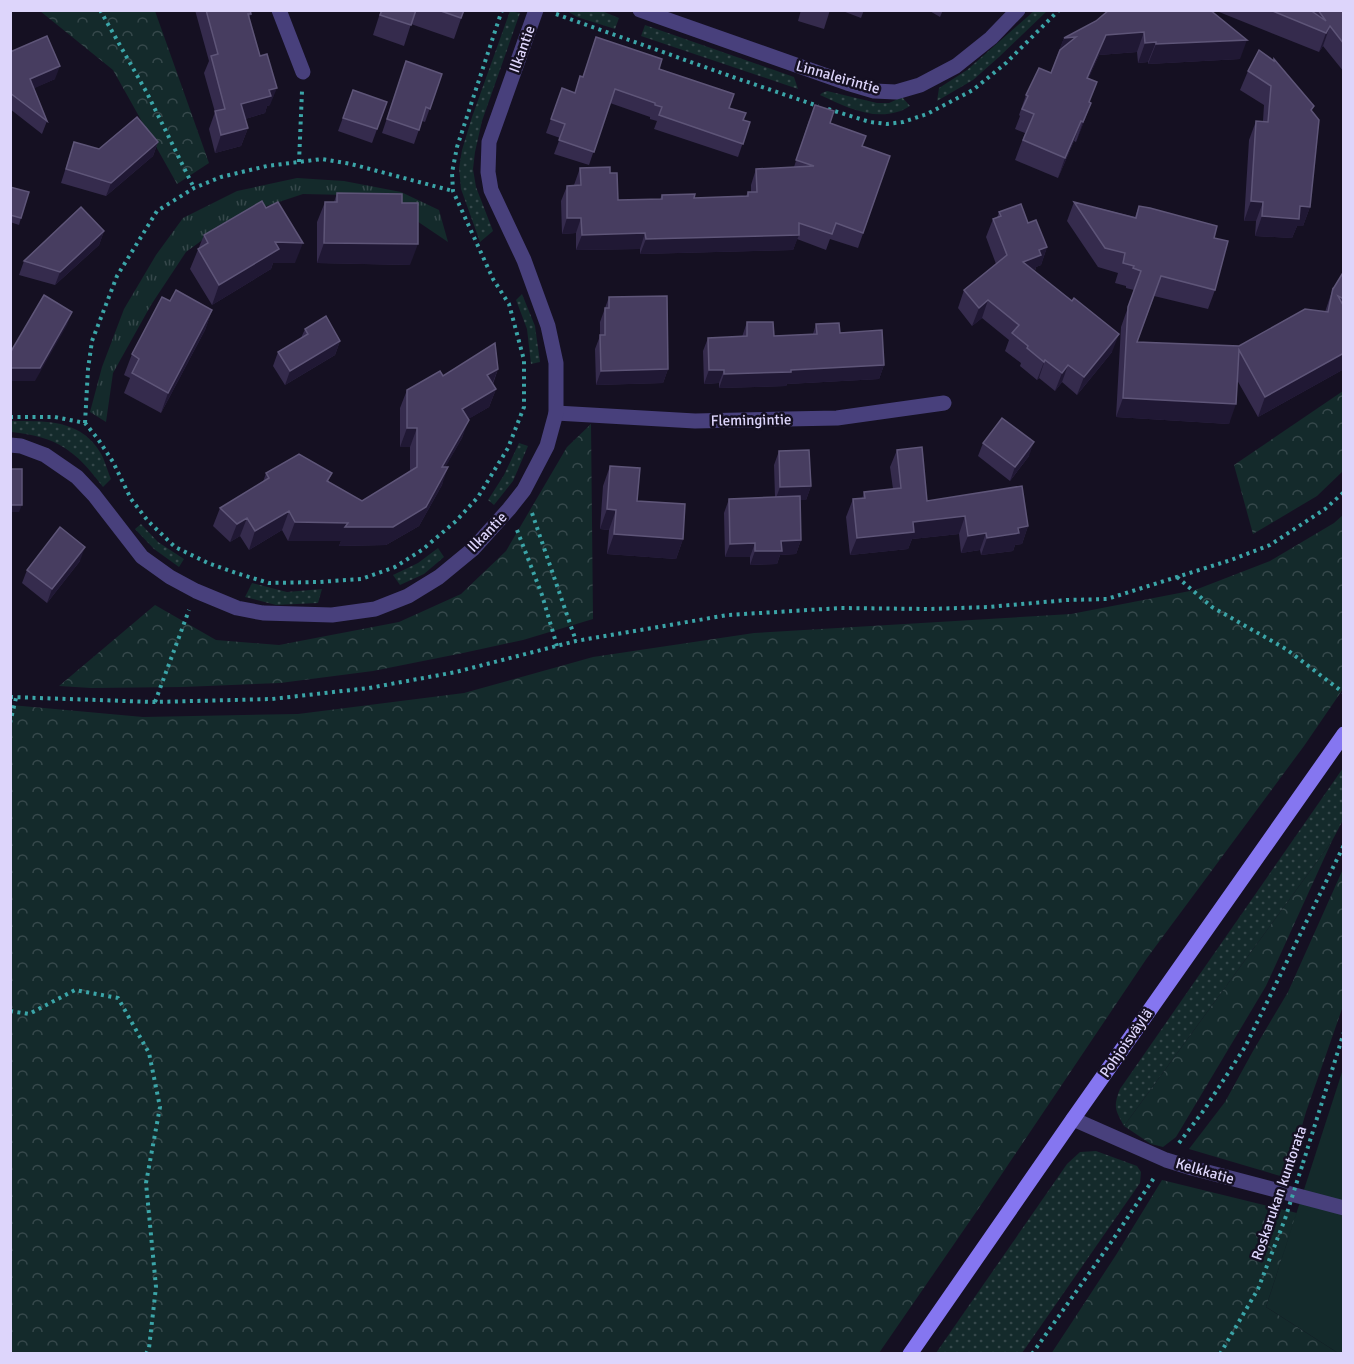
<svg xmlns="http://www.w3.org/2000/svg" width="1354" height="1364" font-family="Signika,sans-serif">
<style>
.grass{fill:url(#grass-dots)}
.forest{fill:url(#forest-crowns)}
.park{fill:url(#park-tufts)}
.garden{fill:#142a2b}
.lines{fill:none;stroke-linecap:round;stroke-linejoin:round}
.path{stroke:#3ba5a8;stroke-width:4;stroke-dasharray:3 4.5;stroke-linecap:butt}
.street{stroke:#48407c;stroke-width:15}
.secondary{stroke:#8576f0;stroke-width:15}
.path-bridge{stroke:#3ba5a8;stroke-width:4;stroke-dasharray:3 4.5;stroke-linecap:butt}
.wall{fill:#352b4d}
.shaded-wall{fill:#201834}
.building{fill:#473d60;stroke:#5e5578;stroke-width:1.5}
.labels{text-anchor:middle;stroke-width:5;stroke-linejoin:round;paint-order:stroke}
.street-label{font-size:15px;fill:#ddd5fb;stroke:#151022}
</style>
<defs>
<pattern id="grass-dots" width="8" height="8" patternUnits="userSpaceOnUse" patternTransform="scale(1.5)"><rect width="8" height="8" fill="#142a2b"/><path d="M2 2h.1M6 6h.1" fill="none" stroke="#36484b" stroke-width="1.8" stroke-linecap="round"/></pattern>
<pattern id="forest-crowns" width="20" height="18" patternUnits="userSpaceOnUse" patternTransform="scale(1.5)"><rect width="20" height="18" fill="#142a2b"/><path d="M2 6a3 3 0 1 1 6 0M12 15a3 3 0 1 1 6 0" fill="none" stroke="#36484b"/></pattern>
<pattern id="park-tufts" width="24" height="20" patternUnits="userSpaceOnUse" patternTransform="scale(1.5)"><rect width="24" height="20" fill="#142a2b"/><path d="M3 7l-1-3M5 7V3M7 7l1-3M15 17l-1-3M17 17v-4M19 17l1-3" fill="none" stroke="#36484b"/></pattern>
</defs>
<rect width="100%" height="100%" fill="#151022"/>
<g class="grass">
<polygon points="510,11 520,13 482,121 475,152 473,169 476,187 493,231 480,242 461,189 459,168 462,150 472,117"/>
<polygon points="567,11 602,11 619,18 615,29 577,17"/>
<polygon points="1034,11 1047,11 999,57 973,80 937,101 939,88 967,70"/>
<polygon points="645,25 794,77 798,89 641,36"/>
<path d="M827 91 877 103H889L902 97 910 106C906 108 902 111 897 112 871 120 844 106 820 95L822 93Z"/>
<polygon points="522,294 535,326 540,362 531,364 527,329 516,300"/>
<path d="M11 421C45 421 80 419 100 452 105 460 107 470 111 479L103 487C75 450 58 437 11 432Z"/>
<polygon points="519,443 528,446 513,481 494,505 488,500 504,475"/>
<polygon points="141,524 158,542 184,559 179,567 154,549 135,529"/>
<polygon points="438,548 444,557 424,574 400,585 393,575 418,563"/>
<polygon points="252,583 287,592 322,589 318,603 276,605 245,597"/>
<path d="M1343 768V820L1332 841 1124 1126C1115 1110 1113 1106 1120 1089Z"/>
<polygon points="1096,1151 1137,1166 1141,1172 1140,1183 1022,1353 936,1353 1067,1164 1080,1152"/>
</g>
<g class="forest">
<polygon points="40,11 155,11 209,163 177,184 113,70"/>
<polygon points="1343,391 1343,471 1317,496 1253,534 1234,465"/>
<polygon points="591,424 593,619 523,640 463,653 373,671 280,683 183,687 91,688 59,686 155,605 216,640 279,645 399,622 461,594 506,551 567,447"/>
<polygon points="1343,515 1343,689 1304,746 1147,958 983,1202 879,1353 11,1353 11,705 143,717 298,714 464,693 593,657 754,633 1071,614 1195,590 1270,561 1334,523"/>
<polygon points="1332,841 1266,986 1176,1137 1163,1147 1151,1144 1124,1126"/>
<polygon points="1343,869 1343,1006 1306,1112 1287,1178 1189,1149 1225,1102 1253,1051 1288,992"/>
<polygon points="1162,1180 1297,1213 1266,1307 1338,1353 1051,1354 1116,1255"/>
</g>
<polygon class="park" points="297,178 344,181 401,192 439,210 448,242 405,213 348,195 303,194 234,217 186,252 151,305 113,373 106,422 90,412 102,367 124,309 156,255 183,218 237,191"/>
<polygon class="garden" points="1343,1069 1343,1353 1338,1353 1266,1307"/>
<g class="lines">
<g class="path">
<polyline points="100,10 147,93 194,188"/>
<polyline points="556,14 733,77 818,106"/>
<polyline points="828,109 870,122 887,124 903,122 927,114 973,90 1006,63 1059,10"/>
<polyline points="299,162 302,91"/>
<polyline points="10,417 55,417 85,423 98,439 113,462 131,499 148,521 175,547 208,563 236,573 269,583 319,582 361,579 395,567 422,550 456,521 478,497 508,448 524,407 524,360 509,304 493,279 453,191 452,173 457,147 502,10"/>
<polyline points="85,423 88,369 92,341 117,276 157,211 194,188 221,177 267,166 322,159 351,164 453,191"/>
<polyline points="532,513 576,641"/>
<polyline points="517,530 542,595 557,646"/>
<polyline points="1177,577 1212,607 1286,649 1344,693"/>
<polyline points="10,697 155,702 272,699 369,688 456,672 576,641 728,615 841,608 928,609 988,607 1067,600 1107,599 1231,560 1270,545 1325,509 1344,492"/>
<polyline points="155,702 189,610"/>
<polyline points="10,723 16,698"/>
<polyline points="10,1011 29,1014 75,990 118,998 149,1053 160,1107 146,1183 156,1287 149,1348 146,1354"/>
<polyline points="1179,1143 1204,1110 1245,1047 1344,845"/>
<polyline points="1303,1163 1344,1032"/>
<polyline points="1032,1354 1112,1241 1154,1178"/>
<polyline points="1220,1354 1258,1289 1285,1219"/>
</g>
<g class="street">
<polyline points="279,10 303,72"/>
<polyline points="640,10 847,83 874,91 896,92 920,85 956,66 991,38 1018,10"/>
<polyline points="556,413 695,421 837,418 944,403"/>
<polyline points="10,445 21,446 45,455 77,477 94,495 142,557 170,577 196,591 237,608 263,613 332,615 375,609 408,596 439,577 473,549 509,509 524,490 547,446 556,413 556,363 548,326 524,260 491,190 488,172 489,142 536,10"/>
<polyline points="1073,1119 1166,1160 1192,1168 1344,1208"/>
</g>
<polyline class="secondary" points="910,1354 1073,1119 1344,734"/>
<polyline class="path-bridge" points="1285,1219 1303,1163"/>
</g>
<g class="wall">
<polygon points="195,10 250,10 251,14 249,18 270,105 267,106 265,113 245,119 248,128 241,146 215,153 209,129 215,112 204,73 209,61"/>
<polygon points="381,10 464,10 454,39 411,24 404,46 373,35"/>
<polygon points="801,10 830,10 824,29 798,21"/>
<polygon points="840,10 864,10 861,18"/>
<polygon points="928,10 943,10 940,17"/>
<polygon points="1109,10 1240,59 1148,64 1148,62 1138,63 1137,52 1099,55 1088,79 1090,102 1091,103 1076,142 1074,141 1058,178 1015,160 1025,133 1015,129 1020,116 1019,115 1026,95 1051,73 1064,38 1096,21"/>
<polygon points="1214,10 1310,10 1313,12 1313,10 1344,10 1344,72 1323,46 1319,52"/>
<polygon points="10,52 55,79 34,88 47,121 42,134 10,109"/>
<polygon points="406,61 442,74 425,122 422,121 414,144 382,133"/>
<polygon points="659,69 729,108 743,120 750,122 738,157 654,129 657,121 650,119 650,117 610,103 589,165 554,154 560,138 546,133 562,88 575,93 580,76 582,77"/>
<polygon points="1248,71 1312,111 1310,207 1303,226 1297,226 1292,238 1255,236 1256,221 1244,221 1249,140 1256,121 1263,121 1264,105 1240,90"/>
<polygon points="353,90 387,102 372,143 338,131"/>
<polygon points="809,120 830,123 862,146 890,156 858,248 830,239 826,250 797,239 793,250 640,254 640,249 576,250 576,233 562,234 561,201 567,186 574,185 580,168 610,173 618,200 660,199 662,195 694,198 746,196 748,192 751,192 751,185 756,169 794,167"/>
<polygon points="74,142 99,149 158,142 153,156 106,196 61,183"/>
<polygon points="10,187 21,218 19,225 10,222"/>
<polygon points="337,193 402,203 410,265 317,263 317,222 325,202 334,202"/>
<polygon points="1074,202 1135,217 1139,206 1214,238 1215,290 1208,309 1154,296 1137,342 1239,346 1325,312 1333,288 1333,289 1344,271 1344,369 1258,417 1237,380 1229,424 1116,417 1121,327 1134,290 1126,288 1126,286 1115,283 1118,273 1098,267 1067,221"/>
<polygon points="999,212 1028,223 1047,247 1041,265 1036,267 1035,271 1112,352 1077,395 1062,382 1055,391 1039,378 1037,380 1020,366 1021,363 1005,351 1009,340 982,318 972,326 958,308 964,290 996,264 986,237 993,219 997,218"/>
<polygon points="104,231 99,245 55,285 19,275 24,261"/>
<polygon points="204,235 295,263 273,263 271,269 212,305 190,269"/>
<polygon points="609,297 668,369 663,383 596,385 595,349 600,336 600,322"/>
<polygon points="170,301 212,310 205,330 161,413 124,393 130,378 124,375 132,354"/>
<polygon points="747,322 774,336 813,334 816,324 840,333 884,365 879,379 787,384 786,386 719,388 719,383 704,384 703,351 708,338 742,337"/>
<polygon points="305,329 340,341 335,355 285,385 273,366 278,352 301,338"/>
<polygon points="498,369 493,384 496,389 489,407 468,419 462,438 445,467 442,485 419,526 386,545 339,546 341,541 288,541 282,530 249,550 240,536 230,542 213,526 220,508 263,482 266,473 332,473 328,482 362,501 410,471 410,447 400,447 400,408 407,390 443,376"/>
<polygon points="983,443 1029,456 1010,481 978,456"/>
<polygon points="897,450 927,501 1028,526 1022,544 1015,545 1013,551 981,555 980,550 961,553 959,534 912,539 908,549 850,555 846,517 853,499 862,499 864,492 893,489 890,467"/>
<polygon points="779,451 811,486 806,500 800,500 801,540 796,554 780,555 777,564 750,565 750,557 725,557 724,513 729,499 775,497 774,465"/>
<polygon points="610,466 637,501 683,539 676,559 607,554 609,530 600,529 603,486"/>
<polygon points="80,561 47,603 22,583 27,570"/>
</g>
<g class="shaded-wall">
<polygon points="1330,26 1323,46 1319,52 1326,33"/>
<polygon points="1144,32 1137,52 1099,55 1080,98 1087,78 1106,35"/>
<polygon points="1076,37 1069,57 1056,58 1064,38"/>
<polygon points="1247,40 1240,59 1148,64 1156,44"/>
<polygon points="1156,42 1148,62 1138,63 1145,43"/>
<polygon points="60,66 55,79 26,92 30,79"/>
<polygon points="277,88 270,105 267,106 265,113 235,122 241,104 269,90"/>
<polygon points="1091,103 1084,122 1076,142 1083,122"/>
<polygon points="1081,121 1074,141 1058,178 1065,158"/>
<polygon points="248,128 241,146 215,153 221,135"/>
<polygon points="158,142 153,156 106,196 111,183"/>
<polygon points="1251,201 1263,202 1256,221 1244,221"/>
<polygon points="1300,206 1310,207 1303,226 1297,226 1292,238 1255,236 1262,216"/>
<polygon points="567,218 581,218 576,233 562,234"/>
<polygon points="104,231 99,245 55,285 60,272"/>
<polygon points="645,233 640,249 576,250 582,235"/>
<polygon points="799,235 793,250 640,254 646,239"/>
<polygon points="275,242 303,243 295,263 273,263 271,269 212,305 219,285"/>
<polygon points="324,243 418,244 410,265 317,263"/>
<polygon points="1047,247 1041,265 1036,267 1034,273 1023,262 1039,250"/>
<polygon points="988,300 982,318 972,326 979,308"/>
<polygon points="212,310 205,330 161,413 168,393"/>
<polygon points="72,312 67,325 35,381 10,381 10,368"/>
<polygon points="1119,334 1112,352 1077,395 1084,377"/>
<polygon points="340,341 335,355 285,385 290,371"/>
<polygon points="1344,353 1344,369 1258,417 1265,397"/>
<polygon points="1045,360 1039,378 1037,380 1044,362"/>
<polygon points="884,365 879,379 787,384 786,386 719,388 724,374"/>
<polygon points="1068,365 1062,382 1055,391 1062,373"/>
<polygon points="498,369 491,387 487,375"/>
<polygon points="668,369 663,383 596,385 601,371"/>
<polygon points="709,370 724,370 719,383 704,384"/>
<polygon points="496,389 489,407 455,427 462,409"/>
<polygon points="1123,398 1236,404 1229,424 1116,417"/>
<polygon points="469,420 462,438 435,485 442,467"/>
<polygon points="407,428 417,428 410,447 400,447"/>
<polygon points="1034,442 1029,456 1010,481 1015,467"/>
<polygon points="448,467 442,485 419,526 386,545 339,546 341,541 288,541 295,522 348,523"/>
<polygon points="811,486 806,500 775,501 780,487"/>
<polygon points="10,505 22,505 19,512 10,512"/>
<polygon points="607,509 616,510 609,530 600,529"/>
<polygon points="289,511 282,530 249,550 255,531"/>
<polygon points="965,516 959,534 912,539 908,549 850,555 857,538 913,522"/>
<polygon points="247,518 240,536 230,542 237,524"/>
<polygon points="1028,526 1022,544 1015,545 1013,551 981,555 987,538 1018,528"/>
<polygon points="986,533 980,550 961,553 968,536"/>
<polygon points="614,534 683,539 676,559 607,554"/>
<polygon points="801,540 796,554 780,555 777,564 750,565 755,551 781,541"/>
<polygon points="755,543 750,557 725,557 730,544"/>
<polygon points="85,547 80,561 47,603 52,589"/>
</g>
<g class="building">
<polygon points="206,10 250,10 251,14 248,14 260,56 267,54 277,88 269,90 271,96 241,104 248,128 221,135 215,111 225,109 211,56 218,54"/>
<polygon points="382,10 416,10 411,25 380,15"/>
<polygon points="438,10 464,10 461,18"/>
<polygon points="1109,10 1210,10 1247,40 1156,44 1156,42 1145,43 1144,32 1106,35 1087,78 1097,82 1089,102 1091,103 1083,122 1081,121 1065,158 1023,140 1034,114 1022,109 1028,96 1026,95 1039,68 1051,73 1060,50 1076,37 1064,38 1096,21"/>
<polygon points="1270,10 1310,10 1326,21 1318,10 1344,10 1344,44 1330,26 1326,33"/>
<polygon points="47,36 60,66 30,79 47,121 10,93 10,52"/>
<polygon points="596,37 662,59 659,69 734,94 729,108 746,113 743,120 750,122 743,144 659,115 662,107 655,105 655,103 615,89 594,152 559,140 565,124 551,119 562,88 575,93 580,76 583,77"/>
<polygon points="1259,50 1274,61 1274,59 1314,106 1311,110 1319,120 1310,207 1300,206 1299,219 1262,216 1263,202 1251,201 1256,121 1268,122 1271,86 1248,71"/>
<polygon points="406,61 442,74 430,109 426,107 419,130 387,119"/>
<polygon points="353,90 387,102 377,129 343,118"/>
<polygon points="815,105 834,111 830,123 866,136 862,146 890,156 863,233 836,223 832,234 799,223 799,235 646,239 645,233 582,235 581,218 567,218 567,186 581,185 580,168 610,167 610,173 617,173 618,200 662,199 662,195 695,194 694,198 748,196 748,192 757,192 756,169 814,166 796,160"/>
<polygon points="137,117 158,142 111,183 66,169 74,142 99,149"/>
<polygon points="10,187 29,192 21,218 10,215"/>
<polygon points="337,193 402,194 402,203 418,203 418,244 324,243 325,202 337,202"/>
<polygon points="262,201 266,208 278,202 303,243 275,242 279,249 219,285 198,249 208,243 204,235"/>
<polygon points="1074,202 1136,218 1139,206 1150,208 1217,226 1214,238 1228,241 1215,290 1161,276 1137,342 1239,346 1305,309 1328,312 1333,288 1333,289 1344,271 1344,299 1338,296 1344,307 1344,353 1265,397 1239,350 1236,404 1123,398 1128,307 1141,271 1133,268 1134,266 1123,263 1125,253 1105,248"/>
<polygon points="1021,204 1028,223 1036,220 1047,247 1039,250 1041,255 1023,262 1072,301 1074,298 1119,334 1084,377 1068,365 1062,373 1045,360 1044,362 1027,348 1028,346 1012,333 1019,325 988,300 979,308 964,290 1007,255 993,219 1001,216 999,212"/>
<polygon points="81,207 104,231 60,272 24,261"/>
<polygon points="176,290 212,310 168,393 132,373 139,359 132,354 162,297 170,301"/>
<polygon points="44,295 72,312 40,368 10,368 10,353"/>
<polygon points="667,296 668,369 601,371 600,335 605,335 605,308 609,308 609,297"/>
<polygon points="326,316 340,341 290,371 278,352 308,334 305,329"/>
<polygon points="747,322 773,322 774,336 817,334 816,324 839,323 840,333 882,330 884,365 791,370 791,372 724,374 724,370 709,370 708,338 747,336"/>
<polygon points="495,343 498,369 487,375 496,389 462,409 469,420 442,467 448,467 426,507 393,527 345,527 348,523 295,522 289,511 255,531 247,518 237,524 220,508 269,478 266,473 299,454 332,473 327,481 362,501 417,467 417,428 407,428 407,390 440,371 443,376"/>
<polygon points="1002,418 1034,442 1015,467 983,443"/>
<polygon points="922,447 927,501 1022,486 1028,526 1018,528 1019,533 987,538 986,533 968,536 965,516 913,522 914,532 857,538 853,499 865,498 864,492 901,488 897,450"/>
<polygon points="809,450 811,486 780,487 779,451"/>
<polygon points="610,466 640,468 637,501 685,504 683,539 614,534 616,510 607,509"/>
<rect x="10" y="469" width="12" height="36"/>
<polygon points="800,496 801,540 781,541 782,551 755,551 755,543 730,544 729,499"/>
<polygon points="60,527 85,547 52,589 27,570"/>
</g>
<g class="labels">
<g class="street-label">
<text transform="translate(522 49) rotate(-70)" y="5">Ilkantie</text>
<text transform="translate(838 77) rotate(16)" y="5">Linnaleirintie</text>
<text transform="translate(751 420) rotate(-1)" y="5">Flemingintie</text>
<text transform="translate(487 532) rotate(-46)" y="5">Ilkantie</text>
<text transform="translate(1126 1043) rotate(-55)" y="5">Pohjoisväylä</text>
<text transform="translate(1205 1171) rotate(16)" y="5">Kelkkatie</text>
<text transform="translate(1279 1193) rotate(-71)" y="5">Roskarukan kuntorata</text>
</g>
</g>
<rect width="1354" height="1364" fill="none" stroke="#ddd5fb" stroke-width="24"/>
</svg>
